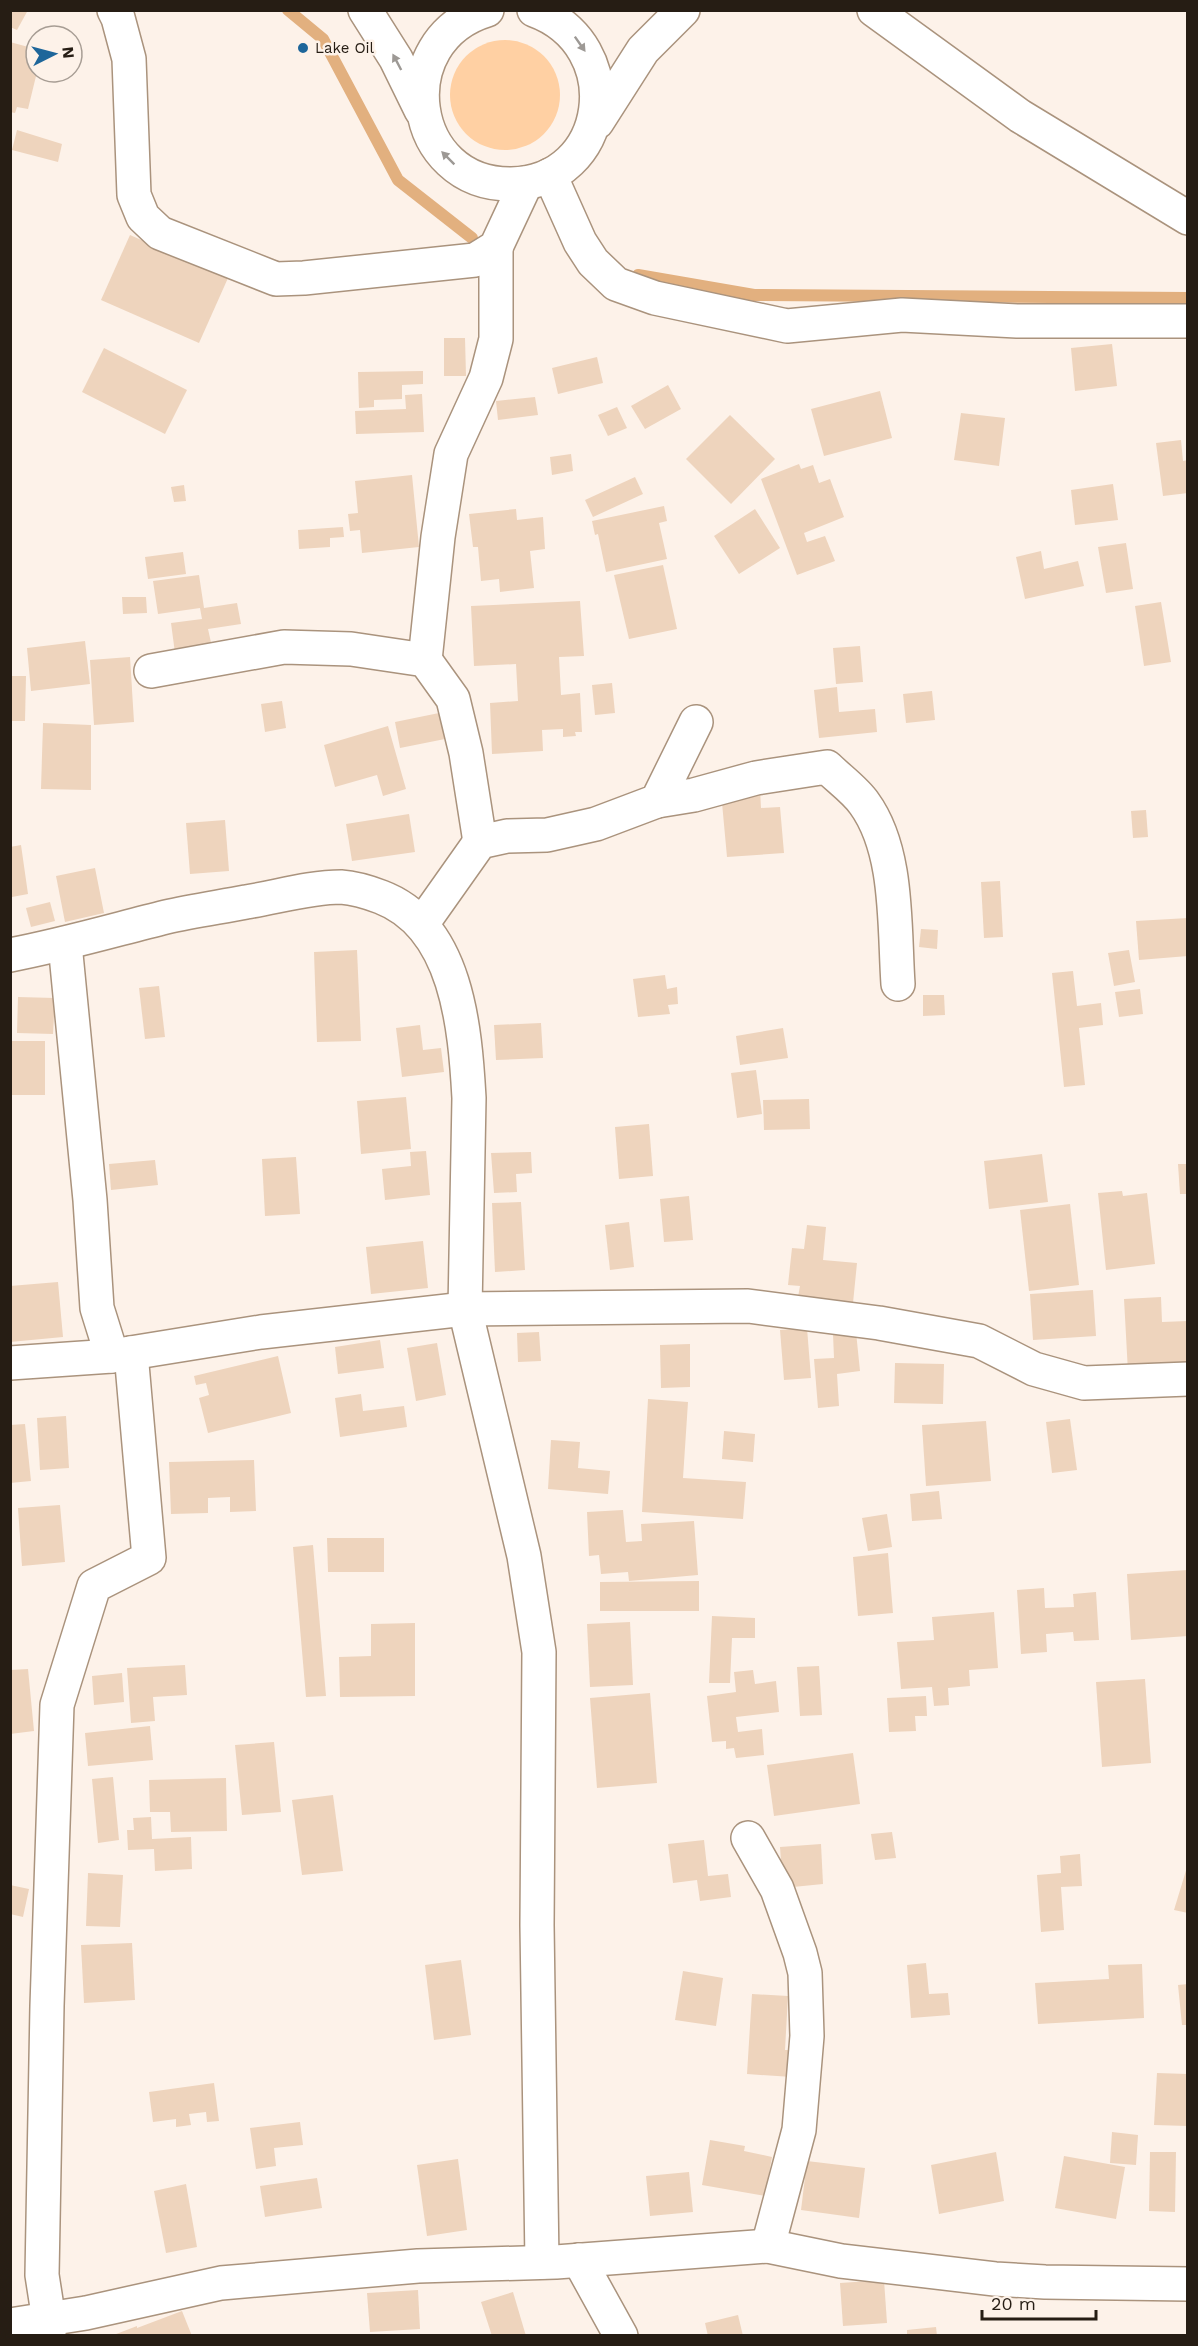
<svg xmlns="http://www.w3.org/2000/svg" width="1198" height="2346" font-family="'Work Sans',sans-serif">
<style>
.green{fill:#ffd0a3}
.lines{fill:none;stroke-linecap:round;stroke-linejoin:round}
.stream{stroke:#e2b07f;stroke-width:12}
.building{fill:#eed4bd}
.minor-casing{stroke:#aa937d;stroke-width:36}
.highway-casing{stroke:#aa937d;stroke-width:36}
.minor{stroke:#fff;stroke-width:33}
.highway{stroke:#fff;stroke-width:33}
.oneway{fill:#9d9995}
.poi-dot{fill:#1e669a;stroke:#fdf2e9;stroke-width:2}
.labels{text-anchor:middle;stroke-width:5;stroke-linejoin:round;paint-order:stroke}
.poi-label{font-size:15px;fill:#261d14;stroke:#fdf2e9;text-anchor:start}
</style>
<rect width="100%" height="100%" fill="#fdf2e9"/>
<circle class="green" cx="505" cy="95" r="55"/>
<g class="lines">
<g class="stream">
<polyline points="288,10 323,39 398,180 472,238"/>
<polyline points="638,275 754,295 1188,298"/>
</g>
</g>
<g class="building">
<polygon points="10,10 28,10 17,30 10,27"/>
<polygon points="10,42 32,48 30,54 36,55 37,72 28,109 17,107 15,113 10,112"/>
<polygon points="17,130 62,144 58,162 12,150"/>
<polygon points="130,235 228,278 199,343 101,300"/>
<polygon points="444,338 465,338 466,376 444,376"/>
<polygon points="1112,344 1117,386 1075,391 1071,348"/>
<polygon points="104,348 187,390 165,434 82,392"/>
<polygon points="597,357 603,383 558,394 552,368"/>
<polygon points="423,371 423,384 402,385 402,399 374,400 374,407 359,408 358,372"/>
<polygon points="668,385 681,409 645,429 631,406"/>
<polygon points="880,391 892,438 824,456 811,409"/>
<polygon points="422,394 424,432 356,434 355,411 406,409 405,395"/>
<polygon points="535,397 538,415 498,420 496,401"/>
<polygon points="617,407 627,428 608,436 598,415"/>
<polygon points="961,413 1005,418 999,466 954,460"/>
<polygon points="730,415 775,459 731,504 686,459"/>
<polygon points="1181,440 1183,461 1188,460 1188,493 1163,496 1156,443"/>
<polygon points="571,454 573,471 552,475 550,457"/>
<polygon points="799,464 801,469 813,465 819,483 830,479 844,517 804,533 807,542 825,536 835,561 797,575 761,479"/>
<polygon points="412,475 419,547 362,553 360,530 350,531 348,514 358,513 355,481"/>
<polygon points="635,477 643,494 593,517 585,500"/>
<polygon points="1113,484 1118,520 1075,525 1071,490"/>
<polygon points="184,485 186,501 174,502 171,487"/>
<polygon points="664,506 667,521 659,523 667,559 606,572 598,534 595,535 592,521"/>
<polygon points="516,509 517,520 543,517 545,549 530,551 534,588 500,592 499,579 481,581 478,547 473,547 469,514"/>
<polygon points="755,509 780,548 739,574 714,536"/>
<polygon points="343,527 344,537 330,538 330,547 299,549 298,530"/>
<polygon points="1126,543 1133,589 1106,593 1098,547"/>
<polygon points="1041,551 1044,569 1078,561 1084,586 1025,599 1016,557"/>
<polygon points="183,552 186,574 148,579 145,557"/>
<polygon points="663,565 677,629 629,639 614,575"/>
<polygon points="199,575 204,608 237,603 241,624 208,629 212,647 175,653 171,623 202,619 200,608 158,614 153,581"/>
<polygon points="122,597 146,597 147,613 123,614"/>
<polygon points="580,601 584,656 559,657 561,695 580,693 582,732 575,732 576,736 563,737 563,729 542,730 543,751 492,754 490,703 518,701 516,664 474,666 471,606"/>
<polygon points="1161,602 1171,662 1144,666 1135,606"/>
<polygon points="85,641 90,684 31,691 27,648"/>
<polygon points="860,646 863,682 836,684 833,648"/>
<polygon points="130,657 134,722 94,725 90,660"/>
<polygon points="10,676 26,676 25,721 10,721"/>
<polygon points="612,683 615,713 595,715 592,685"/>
<polygon points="837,687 839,712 875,709 877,732 819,738 814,690"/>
<polygon points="932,691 935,720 906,723 903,694"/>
<polygon points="282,701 286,728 265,732 261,704"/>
<polygon points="439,713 445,739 400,748 395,722"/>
<polygon points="43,723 91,725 91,790 41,789"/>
<polygon points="388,726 406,789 383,796 377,775 335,787 324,745"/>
<polygon points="760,789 761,808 780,807 784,853 727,857 721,792"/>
<polygon points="1146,810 1148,837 1133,838 1131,811"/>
<polygon points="409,814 415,852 352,861 346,824"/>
<polygon points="225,820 229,871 190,874 186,823"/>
<polygon points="21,845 28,894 12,897 10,847"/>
<polygon points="95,868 104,913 65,922 56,876"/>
<polygon points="1000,881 1003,937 984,938 981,882"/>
<polygon points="50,902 55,921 31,927 26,908"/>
<polygon points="1188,918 1188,956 1139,960 1136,921"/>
<polygon points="921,929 938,930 937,949 919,947"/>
<polygon points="357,950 361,1041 317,1042 314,952"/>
<polygon points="1129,950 1135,982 1114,986 1108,953"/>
<polygon points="1073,971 1077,1006 1101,1003 1103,1025 1079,1028 1085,1085 1064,1087 1052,973"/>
<polygon points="665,975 667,989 677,987 678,1004 668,1005 670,1014 638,1017 633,979"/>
<polygon points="159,986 165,1037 145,1039 139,988"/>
<polygon points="1140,989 1143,1014 1119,1017 1115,992"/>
<polygon points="923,995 944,995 945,1015 923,1016"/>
<polygon points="18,997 55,998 53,1034 17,1033"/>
<polygon points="541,1023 543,1058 496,1060 494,1025"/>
<polygon points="420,1025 423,1050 441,1048 444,1072 402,1077 396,1028"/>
<polygon points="783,1028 788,1058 740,1065 736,1036"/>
<rect x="10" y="1041" width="35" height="54"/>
<polygon points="756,1070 762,1114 737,1118 731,1073"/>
<polygon points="406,1097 411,1149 361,1154 357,1101"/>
<polygon points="809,1099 810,1129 764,1130 763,1100"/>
<polygon points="649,1124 653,1176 619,1179 615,1127"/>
<polygon points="426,1151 430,1195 385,1200 382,1169 411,1166 410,1152"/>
<polygon points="531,1152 532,1173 516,1174 517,1192 494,1193 491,1153"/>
<polygon points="1042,1154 1048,1202 989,1209 984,1161"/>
<polygon points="296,1157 300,1214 265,1216 262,1159"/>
<polygon points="155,1160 158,1185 111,1190 109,1164"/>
<polygon points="1178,1164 1188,1164 1188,1194 1180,1194"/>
<polygon points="1122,1191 1123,1196 1147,1193 1155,1264 1106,1270 1098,1193"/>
<polygon points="689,1196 693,1240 664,1242 660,1199"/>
<polygon points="521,1202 525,1270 495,1272 492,1203"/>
<polygon points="1070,1204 1079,1285 1029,1291 1020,1210"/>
<polygon points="629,1222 634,1267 610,1270 605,1225"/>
<polygon points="807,1225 826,1227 823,1260 857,1263 853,1303 798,1297 800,1286 788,1285 792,1248 804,1249"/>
<polygon points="423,1241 428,1288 371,1294 366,1247"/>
<polygon points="58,1282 63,1337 10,1342 10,1286"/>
<polygon points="1093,1290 1096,1336 1033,1340 1030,1294"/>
<polygon points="1161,1297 1162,1322 1188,1321 1188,1369 1128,1372 1124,1299"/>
<polygon points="807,1328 811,1378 784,1380 780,1330"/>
<polygon points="539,1332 541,1361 518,1362 517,1333"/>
<polygon points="856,1332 860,1371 837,1374 839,1406 818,1408 814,1359 834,1358 833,1334"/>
<polygon points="380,1340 384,1368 338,1374 335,1347"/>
<polygon points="437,1343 446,1395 416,1401 407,1348"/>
<polygon points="690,1344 690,1387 661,1388 660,1345"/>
<polygon points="278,1356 291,1413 208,1433 199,1398 209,1395 206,1383 196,1385 194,1376"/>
<polygon points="895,1363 944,1364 943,1404 894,1403"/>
<polygon points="361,1394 363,1411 404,1406 407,1427 340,1437 335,1398"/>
<polygon points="648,1399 688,1402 683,1478 746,1482 743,1519 642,1512"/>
<polygon points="66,1416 69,1468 40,1470 37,1418"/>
<polygon points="1070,1419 1077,1470 1052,1473 1046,1422"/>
<polygon points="986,1421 991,1481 926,1486 922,1425"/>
<polygon points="25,1424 31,1481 10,1483 10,1425"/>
<polygon points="724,1431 755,1434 753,1462 722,1459"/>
<polygon points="551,1440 580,1442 578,1468 610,1471 608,1494 548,1489"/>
<polygon points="254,1460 256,1511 230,1512 230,1497 208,1498 208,1513 171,1514 169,1462"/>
<polygon points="939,1491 942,1519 912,1521 910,1494"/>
<polygon points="60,1505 65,1562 22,1566 18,1508"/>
<polygon points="623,1510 626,1542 642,1541 641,1524 694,1521 698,1575 629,1581 628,1572 601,1574 599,1555 589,1556 587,1512"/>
<polygon points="887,1514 892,1547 868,1551 862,1518"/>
<polygon points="327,1538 384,1538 384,1572 328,1572"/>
<polygon points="313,1545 326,1696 306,1697 293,1547"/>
<polygon points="888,1553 893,1613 858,1616 853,1557"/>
<polygon points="1188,1570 1188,1636 1131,1640 1127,1574"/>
<polygon points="699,1581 699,1611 600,1611 600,1582"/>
<polygon points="1044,1588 1045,1608 1074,1607 1073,1594 1096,1592 1099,1640 1074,1641 1073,1632 1046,1634 1047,1652 1021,1654 1017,1590"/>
<polygon points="994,1612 998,1668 969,1670 970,1686 948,1688 949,1705 934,1706 932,1687 901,1689 897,1642 934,1640 932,1617"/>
<polygon points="712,1616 755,1618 755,1638 732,1638 730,1683 709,1683"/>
<polygon points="630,1622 633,1685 590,1687 587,1624"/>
<polygon points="415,1623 415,1696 340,1697 339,1657 371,1656 371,1624"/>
<polygon points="185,1665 187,1695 153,1697 155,1721 131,1723 127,1668"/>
<polygon points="819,1666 822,1715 800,1716 797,1667"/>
<polygon points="28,1669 34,1731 10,1734 10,1670"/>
<polygon points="753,1670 755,1684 776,1681 779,1712 736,1717 738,1732 762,1729 764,1755 736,1758 734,1748 726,1749 726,1741 712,1742 707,1696 736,1692 734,1672"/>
<polygon points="122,1673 124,1702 94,1705 92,1676"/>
<polygon points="1145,1679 1151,1763 1102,1767 1096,1682"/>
<polygon points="650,1693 657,1783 597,1788 590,1698"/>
<polygon points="926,1696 927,1716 915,1716 916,1731 889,1732 887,1698"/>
<polygon points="150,1726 153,1760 88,1766 85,1733"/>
<polygon points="274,1742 281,1812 242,1815 235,1745"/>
<polygon points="853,1753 860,1804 774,1816 767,1765"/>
<polygon points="113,1777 119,1840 98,1843 92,1779"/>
<polygon points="226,1778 227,1831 171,1832 170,1812 150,1812 149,1780"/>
<polygon points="333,1795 343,1871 302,1875 292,1800"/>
<polygon points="151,1817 152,1839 191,1837 192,1869 155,1871 154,1849 128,1850 127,1830 134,1830 133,1818"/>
<polygon points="892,1832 896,1858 875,1860 871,1834"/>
<polygon points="704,1840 708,1876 728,1874 731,1897 700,1901 697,1880 673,1883 668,1844"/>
<polygon points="821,1844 823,1884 783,1888 780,1847"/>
<polygon points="1080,1854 1082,1886 1061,1887 1064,1930 1041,1932 1037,1875 1061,1873 1060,1856"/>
<polygon points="1188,1864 1188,1913 1174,1910"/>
<polygon points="88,1873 123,1875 120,1927 86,1926"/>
<polygon points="10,1885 29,1889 23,1917 10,1914"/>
<polygon points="132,1943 135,2000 84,2003 81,1945"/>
<polygon points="461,1960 471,2035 434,2040 425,1965"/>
<polygon points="926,1963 929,1994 948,1993 950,2015 911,2018 907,1965"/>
<polygon points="1142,1964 1144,2018 1038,2024 1035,1983 1109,1979 1108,1965"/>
<polygon points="683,1971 723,1978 716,2026 675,2020"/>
<polygon points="1188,1984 1188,2025 1182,2025 1178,1985"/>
<polygon points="752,1994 788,1996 785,2050 794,2050 792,2077 747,2074"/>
<polygon points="1157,2073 1188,2074 1188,2126 1154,2125"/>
<polygon points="214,2083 219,2121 207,2122 206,2112 189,2114 191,2125 176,2127 176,2119 153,2122 149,2092"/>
<polygon points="300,2122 303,2145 274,2148 276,2166 256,2169 250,2128"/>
<polygon points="1112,2132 1138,2135 1136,2165 1110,2163"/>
<polygon points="710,2140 745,2146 744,2151 772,2157 765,2196 702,2185"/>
<polygon points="996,2152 1004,2201 939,2214 931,2165"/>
<polygon points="1150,2152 1176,2152 1175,2212 1149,2211"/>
<polygon points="1064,2156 1125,2167 1116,2219 1055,2208"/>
<polygon points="458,2159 467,2230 427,2236 417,2165"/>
<polygon points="807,2161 865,2168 859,2218 801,2210"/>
<polygon points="689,2172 693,2212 650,2216 646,2176"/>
<polygon points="317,2178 322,2208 265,2217 260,2186"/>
<polygon points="186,2184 197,2247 166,2253 154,2191"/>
<polygon points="884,2280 887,2323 843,2326 840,2283"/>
<polygon points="418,2290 420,2329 370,2332 367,2293"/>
<polygon points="513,2292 526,2336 492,2336 481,2302"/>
<polygon points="182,2311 192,2336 111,2336 137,2326 137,2328"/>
<polygon points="738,2315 743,2336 708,2336 705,2323"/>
<polygon points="936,2327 937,2336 907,2336 907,2330"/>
</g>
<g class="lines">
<g class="minor-casing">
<g id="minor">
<polyline points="114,10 118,18 129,59 134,195 143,217 160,233 276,279 304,278 475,260 496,247 526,183"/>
<polyline points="874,10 1020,116 1188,218"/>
<polyline points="550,175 580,242 593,262 616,284 655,298 787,326 902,315 1017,321 1188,321"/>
<polyline points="425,660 438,537 451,454 486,378 496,339 496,247"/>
<polyline points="151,671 284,647 351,649 425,660 453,699 466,753 480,842"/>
<path d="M657 801 694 795 756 778 827 767C838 778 855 790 864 803 899 851 894 926 898 984"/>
<polyline points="422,924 480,842 507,836 547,835 596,824 657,801 696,722"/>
<polyline points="65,944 90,1200 97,1308 112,1356"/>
<path d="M10 955C63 945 114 930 166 917 192 911 220 907 246 902 277 897 310 887 341 887 355 888 368 892 381 897 457 926 465 1027 469 1098L465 1309 524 1556 539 1652 537 1925 542 2262"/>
<polyline points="10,1363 112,1356 261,1332 465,1309 748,1306 879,1323 979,1341 1034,1369 1084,1383 1188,1379"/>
<polyline points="748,1838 777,1889 800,1953 805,1973 807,2036 799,2130 768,2246"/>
<polyline points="579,2260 621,2336"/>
<polyline points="10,2325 86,2313 221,2283 418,2266 556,2262 768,2246 841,2261 995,2279 1045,2282 1188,2284"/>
<polyline points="49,2336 49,2320 42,2275 47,2006 57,1705 94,1586 149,1558 131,1353"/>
</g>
</g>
<g class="highway-casing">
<g id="highway">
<polyline points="365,10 396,59 421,110"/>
<path d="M487 10C388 40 408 185 511 184 610 183 630 45 534 10"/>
<polyline points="597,122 643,50 683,10"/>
</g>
</g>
<use href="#minor" class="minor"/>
<use href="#highway" class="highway"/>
</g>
<defs><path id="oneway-solid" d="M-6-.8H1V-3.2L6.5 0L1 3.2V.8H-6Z" transform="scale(1.5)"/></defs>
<g class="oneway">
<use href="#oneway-solid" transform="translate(580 44) rotate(55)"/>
<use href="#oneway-solid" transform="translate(397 62) rotate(-118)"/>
<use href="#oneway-solid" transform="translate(448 158) rotate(-135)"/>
</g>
<circle class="poi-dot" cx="303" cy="48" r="6"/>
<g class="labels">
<g class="poi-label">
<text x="315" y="53">Lake Oil</text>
</g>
</g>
<rect width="1198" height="2346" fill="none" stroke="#261d14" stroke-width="24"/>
<g transform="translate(54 54) rotate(84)"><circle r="28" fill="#fdf2e9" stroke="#a79d94" stroke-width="1.5"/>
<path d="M0-4.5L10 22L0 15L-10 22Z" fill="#1e669a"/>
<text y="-9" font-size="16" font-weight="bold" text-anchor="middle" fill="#261d14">N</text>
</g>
<path d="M982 2310v9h114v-9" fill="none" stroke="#261d14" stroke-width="3"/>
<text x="991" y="2310" font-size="18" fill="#261d14" stroke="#fdf2e9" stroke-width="4.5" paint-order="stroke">20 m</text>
</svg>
